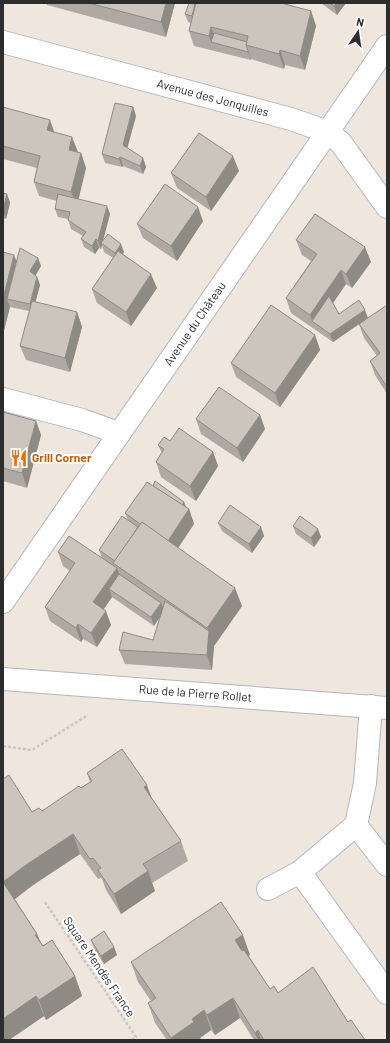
<svg xmlns="http://www.w3.org/2000/svg" width="390" height="1043" font-family="Barlow,sans-serif">
<style>
.lines{fill:none;stroke-linecap:round;stroke-linejoin:round}
.minor-casing{stroke:#b2b6c2;stroke-width:24}
.path{stroke:#c8c8c8;stroke-width:2.5;stroke-dasharray:3 2;stroke-linecap:butt}
.minor{stroke:#fff;stroke-width:22}
.wall{fill:#afa9a3}
.shaded-wall{fill:#8e8a84}
.building{fill:#cbc5bd;stroke:#8e8a84}
.labels{text-anchor:middle;stroke-width:4;stroke-linejoin:round;paint-order:stroke}
.street-label{font-size:12px;fill:#2d2d2d;stroke:#fff}
.food-label{font-size:12px;font-weight:bold;fill:#c56008;stroke:#fff;text-anchor:start}
</style>
<rect width="100%" height="100%" fill="#efe7de"/>
<g class="lines">
<g class="minor-casing">
<g id="minor">
<path id="s1" d="M3 42 291 119 328 132 341 143 387 207"/>
<polyline points="3,399 82,420 118,433"/>
<path id="s2" d="M3 602 387 46"/>
<path id="s3" d="M3 679 387 708"/>
<polyline points="356,825 387,865"/>
<polyline points="300,872 387,993"/>
<polyline points="268,889 300,872 356,825 365,783 371,706"/>
</g>
</g>
<g class="path">
<polyline points="3,746 32,750 88,715"/>
<polyline points="45,902 136,1037 132,1040"/>
</g>
<use href="#minor" class="minor"/>
</g>
<g class="wall">
<polygon points="46,3 175,3 166,37 47,5"/>
<polygon points="189,3 281,3 311,11 316,26 305,70 285,65 284,69 251,59 251,60 194,46 189,31 191,23 188,22 185,14"/>
<polygon points="321,3 346,3 337,15"/>
<polygon points="3,107 55,133 78,152 81,153 86,168 78,199 110,214 103,240 124,252 123,254 157,288 131,326 97,303 92,289 113,258 104,252 102,245 101,249 99,248 95,254 84,247 81,239 83,236 71,229 68,219 58,217 55,209 57,201 39,196 34,182 37,168 3,159"/>
<polygon points="133,107 136,116 127,148 143,158 146,167 143,174 123,166 122,167 105,163 102,154"/>
<polygon points="239,171 211,211 177,188 171,173"/>
<polygon points="3,193 7,194 10,203 6,219 3,218"/>
<polygon points="203,221 177,261 143,238 137,224"/>
<polygon points="296,240 371,262 352,288 346,284 333,303 339,314 368,318 387,305 387,394 375,375 370,361 377,356 364,338 359,324 333,342 291,313 286,298 311,261 302,255"/>
<polygon points="3,252 17,262 38,258 41,266 35,276 37,277 40,285 35,302 77,312 82,327 70,372 26,360 20,346 29,311 10,307 3,334"/>
<polygon points="315,335 320,350 280,407 236,377 231,363"/>
<polygon points="3,412 36,421 41,435 27,488 3,481"/>
<polygon points="260,415 265,429 243,462 201,434 196,419"/>
<polygon points="158,445 213,452 218,466 196,501 161,477 156,462 162,453"/>
<polygon points="153,486 184,502 186,507 189,509 194,524 178,548 242,606 214,646 212,670 125,664 119,650 153,640 160,616 154,626 112,597 104,609 111,625 97,647 83,639 81,642 50,621 45,607 70,571 63,566 58,552 102,558 99,550 128,520 125,513"/>
<polygon points="218,523 261,527 264,536 252,553 222,531"/>
<polygon points="293,526 321,537 314,547 296,534"/>
<polygon points="87,773 151,797 181,841 188,861 152,883 155,891 121,914 106,890 102,879 101,878 98,879 80,854 33,885 15,899 37,934 41,943 43,946 75,976 82,996 46,1020 44,1016 9,1040 3,1040 3,779 32,812 42,811 90,782"/>
<polygon points="91,940 114,947 117,955 104,964 94,949"/>
<polygon points="250,955 249,956 270,989 278,993 348,1022 365,1040 254,1040 240,1018 215,1035 211,1030 200,1038 201,1040 167,1040 155,1023 148,1003 151,1001 138,982 131,962"/>
</g>
<g class="shaded-wall">
<polygon points="166,3 175,3 166,37 161,22"/>
<polygon points="337,3 346,3 337,15 334,6"/>
<polygon points="311,11 316,26 305,70 300,56"/>
<polygon points="211,27 217,41 211,42 209,36"/>
<polygon points="280,50 285,65 284,69 279,54"/>
<polygon points="248,51 251,59 251,60 248,52"/>
<polygon points="133,107 136,116 126,153 123,145"/>
<polygon points="50,120 55,134 47,130"/>
<polygon points="72,137 78,152 69,150"/>
<polygon points="81,153 86,168 77,206 71,192"/>
<polygon points="233,156 239,171 211,211 206,197"/>
<polygon points="120,157 123,166 122,167 119,159"/>
<polygon points="143,158 146,167 143,174 140,166"/>
<polygon points="7,194 10,203 6,219 3,210"/>
<polygon points="107,206 110,214 102,244 101,243 102,245 101,249 98,241"/>
<polygon points="198,207 203,221 177,261 171,246"/>
<polygon points="96,239 99,248 95,254 92,246"/>
<polygon points="121,244 124,252 118,261 115,253"/>
<polygon points="365,247 371,262 352,288 346,274"/>
<polygon points="14,255 20,270 7,299 10,307 3,334 3,299"/>
<polygon points="38,258 41,266 33,280 30,271"/>
<polygon points="341,270 346,284 318,325 312,321 310,315"/>
<polygon points="151,274 157,288 131,326 126,312"/>
<polygon points="37,277 40,285 33,312 30,304"/>
<polygon points="365,310 368,318 333,342 330,334"/>
<polygon points="77,312 82,327 70,372 65,358"/>
<polygon points="315,335 320,350 280,407 275,393"/>
<polygon points="260,415 265,429 243,462 237,448"/>
<polygon points="36,421 41,435 27,488 22,473"/>
<polygon points="213,452 218,466 196,501 190,486"/>
<polygon points="184,502 187,510 180,508"/>
<polygon points="189,509 194,524 172,557 167,542"/>
<polygon points="261,527 264,536 252,553 249,544"/>
<polygon points="318,529 321,537 314,547 311,538"/>
<polygon points="117,568 122,583 109,589 112,597 99,616 93,602"/>
<polygon points="235,588 242,606 214,646 212,670 207,655 209,631 207,628"/>
<polygon points="161,603 164,611 154,626 151,617"/>
<polygon points="106,611 111,625 97,647 91,633"/>
<polygon points="78,624 83,639 81,642 76,628"/>
<polygon points="147,785 154,805 144,787"/>
<polygon points="73,834 80,854 33,885 11,902 3,882 26,865"/>
<polygon points="148,871 155,891 121,914 114,894"/>
<polygon points="37,934 45,954 35,935"/>
<polygon points="243,935 250,955 242,960 235,940"/>
<polygon points="114,947 117,955 104,964 101,956"/>
<polygon points="75,976 82,996 46,1020 39,1000"/>
<polygon points="36,996 44,1016 9,1040 3,1040 3,1019"/>
<polygon points="233,998 240,1018 215,1035 207,1015"/>
<polygon points="204,1010 211,1030 200,1038 201,1040 172,1040 171,1038 192,1019"/>
<polygon points="258,1030 261,1040 258,1040 255,1033"/>
</g>
<g class="building">
<polygon points="89,3 166,3 161,22"/>
<polygon points="189,3 195,4 192,16 185,14"/>
<polygon points="196,3 281,3 311,11 300,56 280,50 279,54 246,45 248,36 211,27 209,36 189,31"/>
<polygon points="330,3 337,3 334,6"/>
<polygon points="214,33 247,42 246,45 248,51 248,52 211,42"/>
<polygon points="115,103 133,107 123,145 143,158 140,166 120,157 119,159 102,154"/>
<polygon points="3,107 50,120 47,130 72,137 69,150 81,153 71,192 34,182 40,156 3,146"/>
<polygon points="199,133 233,156 206,197 171,173"/>
<polygon points="165,184 198,207 171,246 137,224"/>
<polygon points="3,193 7,194 3,210"/>
<polygon points="58,194 107,206 98,241 96,239 92,246 81,239 86,232 68,220 70,212 55,209"/>
<polygon points="315,214 365,247 346,274 341,270 310,315 286,298 317,254 296,240"/>
<polygon points="108,234 121,244 115,253 101,243"/>
<polygon points="20,248 38,258 30,271 37,277 30,304 7,299"/>
<polygon points="118,251 151,274 126,312 92,289"/>
<polygon points="3,252 14,255 3,299"/>
<polygon points="329,296 339,314 359,300 365,310 330,334 312,321"/>
<polygon points="32,301 77,312 65,358 20,346"/>
<polygon points="271,305 315,335 275,393 231,363"/>
<polygon points="387,305 387,387 370,361 380,353 359,324"/>
<polygon points="219,387 260,415 237,448 196,419"/>
<polygon points="3,412 36,421 22,473 3,468"/>
<polygon points="179,428 213,452 190,486 156,462 164,449 158,445 164,437 170,441"/>
<polygon points="155,481 184,502 182,505 153,486"/>
<polygon points="147,482 189,509 168,541 142,522 140,524 125,513"/>
<polygon points="230,505 261,527 249,544 218,523"/>
<polygon points="122,516 138,527 115,561 99,550"/>
<polygon points="300,516 318,529 311,538 293,526"/>
<polygon points="142,522 235,588 207,628 113,563"/>
<polygon points="69,536 117,568 93,602 106,611 91,633 78,624 76,628 45,607 75,563 58,552"/>
<polygon points="119,574 161,603 151,617 109,589"/>
<polygon points="165,601 209,631 207,655 119,650 123,632 153,640"/>
<polygon points="122,749 147,785 144,787 181,841 143,864 148,871 114,894 98,870 101,868 93,858 90,859 73,834 26,865 3,882 37,934 35,935 43,946 52,940 75,976 39,1000 36,996 3,1019 3,779 9,775 32,812 39,808 42,811 79,786 81,788 92,781 87,773"/>
<polygon points="221,902 243,935 235,940 242,951 244,950 270,989 274,986 278,993 313,967 348,1022 351,1020 365,1040 264,1040 258,1030 255,1033 233,998 207,1015 204,1010 192,1019 194,1022 171,1038 148,1003 156,998 131,962"/>
<polygon points="104,931 114,947 101,956 91,940"/>
</g>
<defs>
<g id="restaurant-bare" transform="scale(1.38)"><path d="M-5-6h1v4h1v-4h1v4h1v-4h1v5L-1.5 .5V6h-2V.5L-5-1ZM5-6V6H3V1.5H1.5Q1.5-4 5-6Z" fill="#e8710a" stroke="#fff" stroke-width="2.5" paint-order="stroke"/></g>
</defs>
<g fill-rule="evenodd">
<use href="#restaurant-bare" x="19" y="458"/>
</g>
<g class="labels">
<g class="street-label">
<text dy="4" stroke="none"><textPath href="#s1" startOffset="217">Avenue des Jonquilles</textPath></text>
<text dy="4" stroke="none"><textPath href="#s2" startOffset="338">Avenue du Château</textPath></text>
<text dy="4" stroke="none"><textPath href="#s3" startOffset="193">Rue de la Pierre Rollet</textPath></text>
<text transform="translate(99 967) rotate(56)" y="4">Square Mendès France</text>
</g>
<g class="food-label">
<text x="32" y="462">Grill Corner</text>
</g>
</g>
<rect width="390" height="1043" fill="none" stroke="#2d2d2d" stroke-width="8"/>
<g transform="translate(358 32) rotate(13)" stroke="#ffffff" stroke-width="3" paint-order="stroke">
<path d="M0-3L7 15L0 10L-7 15Z" fill="#2d2d2d"/>
<text y="-6" font-size="11" font-weight="bold" text-anchor="middle" fill="#2d2d2d">N</text>
</g>
</svg>
